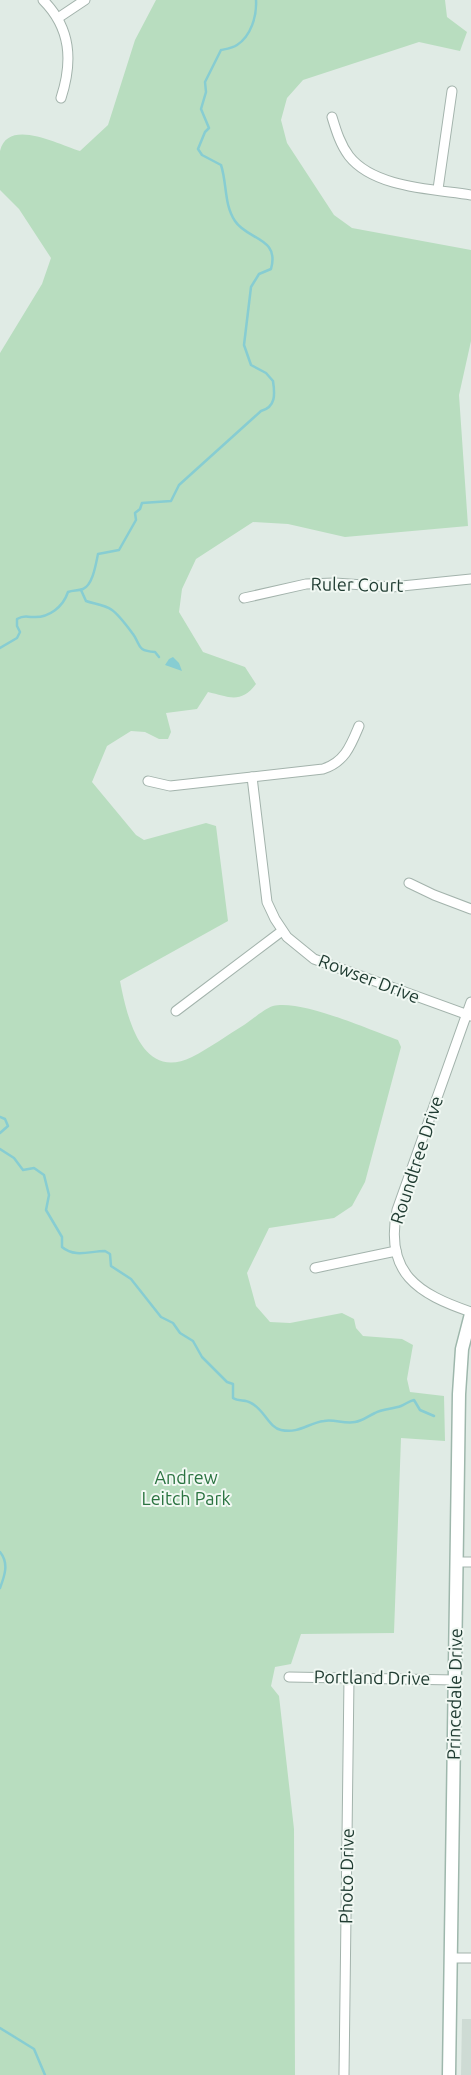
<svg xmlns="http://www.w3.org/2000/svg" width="471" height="2075" font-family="Ubuntu,sans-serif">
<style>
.built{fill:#cedbd4}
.green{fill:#b8ddbf}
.water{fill:#87cdd2}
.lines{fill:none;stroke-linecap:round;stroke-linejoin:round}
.stream{stroke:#87cdd2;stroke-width:2.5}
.street-casing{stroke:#a3b3ac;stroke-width:11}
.secondary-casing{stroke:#9eb7ac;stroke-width:15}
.street{stroke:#fff;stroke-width:9}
.secondary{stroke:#fff;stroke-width:12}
.labels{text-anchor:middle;stroke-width:4;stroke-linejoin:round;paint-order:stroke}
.street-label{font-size:18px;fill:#203c32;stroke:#f1f8f3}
.park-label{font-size:18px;fill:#2a7340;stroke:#f1f8f3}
</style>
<rect width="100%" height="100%" fill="#e0ebe5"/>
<polygon class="built" points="462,2019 471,2019 471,2075 461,2075"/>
<path class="green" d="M156 0H445L447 17 467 32 460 51 419 42 303 80 287 98 281 120 287 143 334 215 352 228 471 250V341L459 395 468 526 345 537 288 524 253 522 196 559 182 589 179 612 203 652 245 667 256 684C241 704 229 697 208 692L197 709 166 713 171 732 168 739H159L145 732 131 731 107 746 92 782 136 835 144 840 206 823 216 826 228 921 120 981C127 1016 141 1082 192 1057 210 1048 227 1035 244 1025 253 1019 264 1009 273 1006 301 999 370 1030 398 1040L401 1047 365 1182 352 1206 334 1218 269 1228 247 1273 256 1306 270 1322 290 1323 342 1313 354 1319 356 1328 363 1336 402 1339 413 1345 407 1379 410 1392 444 1396 445 1441 401 1438 394 1633 301 1634 291 1664 275 1667 271 1686 279 1696 294 1829 295 2075H0V353L42 284 51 258 19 209 0 190C0 178 0 162 0 151 8 117 59 145 80 151L108 125 135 40Z"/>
<polygon class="water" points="173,657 179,663 182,671 165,665 169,659"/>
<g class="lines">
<g class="stream">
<path d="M81 590 86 601C94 604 104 604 112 610 119 615 127 626 133 634 141 645 136 651 155 652L159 657"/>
<path d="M0 648 17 638 20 632 17 626V619C24 615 26 617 33 617 49 618 63 607 68 592 73 590 78 591 83 589 93 585 96 563 98 554L119 550 136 520 135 513 140 509 142 503 171 501 179 485 261 411C276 407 275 394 273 381L266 373 251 365 244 345 251 287 259 274 271 269C280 237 247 240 235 221 224 205 227 183 221 165L202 155 198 149 205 132 209 128 201 109 206 92 205 82 221 50C226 49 233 48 237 45 251 36 257 16 256 0"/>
<polyline points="0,1117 5,1119 8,1126 0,1133"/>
<path d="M0 1149 14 1158 23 1170 34 1168 44 1175 49 1195 46 1210 62 1237V1247C75 1258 90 1251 105 1251L110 1254 111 1266 131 1279 161 1317 173 1323 180 1333 193 1341 202 1357 227 1382 233 1384V1398C239 1402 245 1399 251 1403 264 1409 269 1428 281 1430 299 1434 308 1423 324 1421 334 1419 344 1424 355 1422 363 1421 368 1416 375 1413 382 1409 393 1409 401 1406 406 1404 409 1401 414 1400L420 1410 434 1416"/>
<path d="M0 1552C9 1563 5 1575 0 1588"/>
<polyline points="0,2028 34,2049 45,2075"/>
</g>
<g class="street-casing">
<g id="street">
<path d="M43 0C71 28 73 61 61 98"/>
<polyline points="58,18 85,0"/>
<path d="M332 117C336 130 340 144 349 156 374 188 433 189 471 195"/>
<polyline points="438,189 452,91"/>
<polyline points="244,598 306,584 335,583 392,587 471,579"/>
<polyline points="252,777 267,902 275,919 287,937 314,959 471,1016"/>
<path d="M148 781 170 786 323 769C345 762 351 745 359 726"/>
<polyline points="409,883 434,895 471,909"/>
<path d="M471 1002 397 1210C384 1273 418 1294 471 1312"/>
<polyline points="176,1011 282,931"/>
<polyline points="315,1268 396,1251"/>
<polyline points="457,1562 471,1562"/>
<polyline points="289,1677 455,1680"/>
<polyline points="450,1958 471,1958"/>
<polyline points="344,2075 349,1678"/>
</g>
</g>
<g class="secondary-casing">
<polyline id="secondary" points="449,2075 459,1394 462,1349 471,1314"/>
</g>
<use href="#street" class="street"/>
<use href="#secondary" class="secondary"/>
</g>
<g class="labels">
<g class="street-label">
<text transform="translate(357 585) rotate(1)" y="6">Ruler Court</text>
<text transform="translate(369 979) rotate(21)" y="6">Rowser Drive</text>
<text transform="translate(417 1160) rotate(-72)" y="6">Roundtree Drive</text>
<text transform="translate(372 1678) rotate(1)" y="6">Portland Drive</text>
<text transform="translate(455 1694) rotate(-89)" y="6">Princedale Drive</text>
<text transform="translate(347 1876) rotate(-89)" y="6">Photo Drive</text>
</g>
<g class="park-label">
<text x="186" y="1484">Andrew<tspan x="186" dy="21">Leitch Park</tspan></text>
</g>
</g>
</svg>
